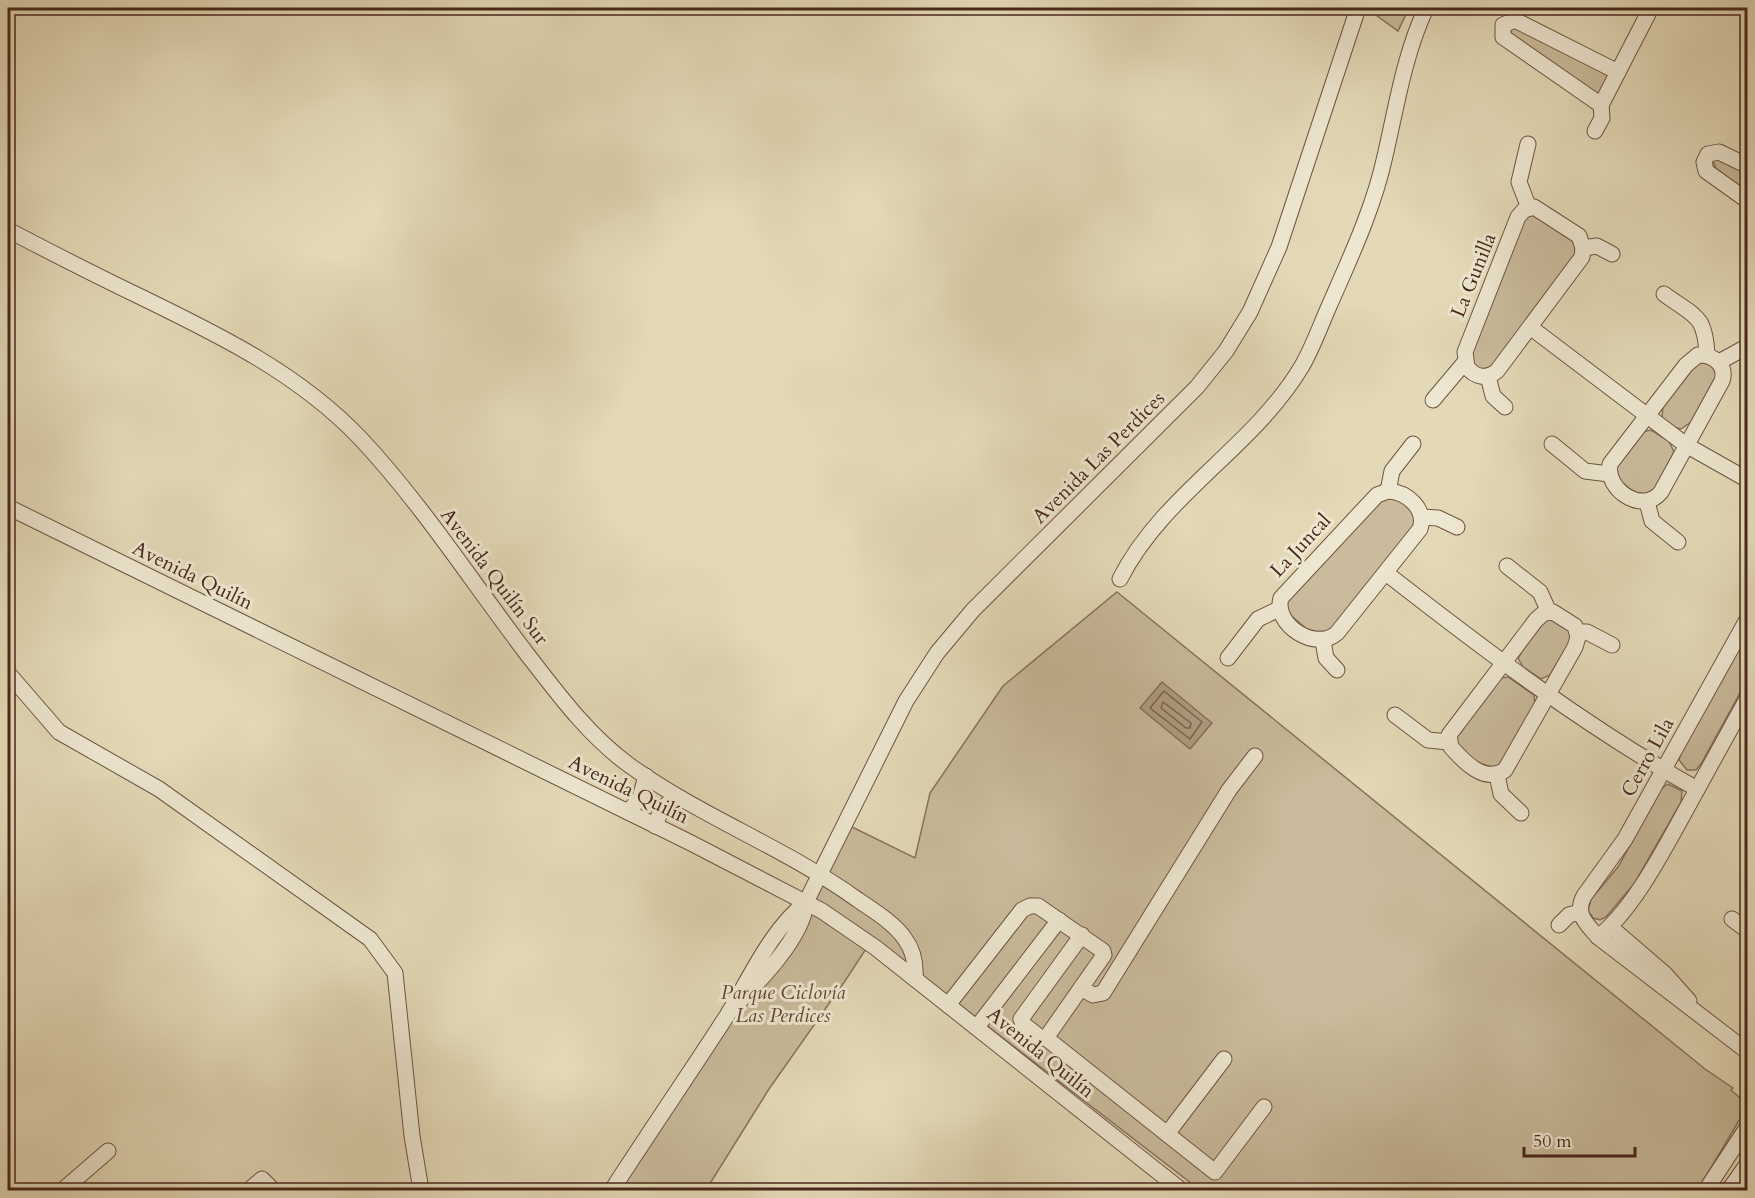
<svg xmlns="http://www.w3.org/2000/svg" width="1755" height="1198" font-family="Cardo,serif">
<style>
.green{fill:#c9bb9c;stroke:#89725c;stroke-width:1.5}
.water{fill:#af9d82;stroke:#866e59;stroke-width:1.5}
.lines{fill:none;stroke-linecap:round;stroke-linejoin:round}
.shore{stroke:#7c624e;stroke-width:1.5}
.minor-casing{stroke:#705442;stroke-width:17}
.minor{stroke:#ede6d0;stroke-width:15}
.labels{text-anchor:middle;stroke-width:6;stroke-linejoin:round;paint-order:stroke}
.street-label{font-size:20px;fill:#49281b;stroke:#ede6d0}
.park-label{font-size:20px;font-style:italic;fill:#634535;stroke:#ede6d0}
</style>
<rect width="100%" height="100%" fill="#e3d9b7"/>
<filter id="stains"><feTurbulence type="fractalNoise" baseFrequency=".00333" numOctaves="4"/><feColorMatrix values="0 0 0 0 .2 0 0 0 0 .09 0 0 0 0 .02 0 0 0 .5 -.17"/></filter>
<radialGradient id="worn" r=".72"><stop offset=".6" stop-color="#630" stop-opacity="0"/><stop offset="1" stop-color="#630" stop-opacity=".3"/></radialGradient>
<g class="green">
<polygon points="1370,8 1409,8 1398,31 1369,10"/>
<polygon points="1516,28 1609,75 1599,96 1512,37 1510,30"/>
<polygon points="1722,159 1747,173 1747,193 1716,169 1713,160"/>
<polygon points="1531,213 1574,241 1576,254 1490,369 1481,370 1473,363 1471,351 1522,222"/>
<polygon points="1700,359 1714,365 1716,376 1691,422 1681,429 1673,427 1662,418 1663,405"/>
<polygon points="1651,430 1669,441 1674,452 1655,488 1648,494 1635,493 1618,479 1616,467 1642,432"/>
<polygon points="1389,497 1410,505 1416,523 1331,631 1310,632 1287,612 1287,599 1377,503"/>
<polygon points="1117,592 1705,1069 1733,1088 1731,1090 1747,1104 1747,1107 1698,1190 1200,1190 873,938 845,981 769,1089 706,1190 619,1190 786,939 850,826 915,858 930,793 1003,686"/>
<polygon points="1549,618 1564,621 1573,637 1550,675 1541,679 1523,667 1518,658 1540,624"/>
<polygon points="1747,631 1747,680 1701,764 1696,770 1687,770 1679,760 1681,752"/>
<path d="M1508 677 1534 695 1535 704 1498 768C1481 766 1455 755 1456 734L1501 678Z"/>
<polygon points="1668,784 1682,791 1681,802 1634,884 1606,917 1600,920 1593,918 1588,911 1591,899 1618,867 1661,789"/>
</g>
<polygon class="water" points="1162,682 1212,723 1190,749 1140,708"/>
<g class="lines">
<g class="shore">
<polygon points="1164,691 1202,722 1190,739 1150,708"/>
<polygon points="1163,702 1191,723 1190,728 1186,728 1161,708"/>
</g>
<g class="minor-casing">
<g id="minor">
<polyline points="1601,105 1503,37 1503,25 1515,20 1618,72"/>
<polyline points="1601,105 1651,8"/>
<polyline points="1595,131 1602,118 1601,105"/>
<polyline points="1528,144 1519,182 1529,208"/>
<polyline points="1748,166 1719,152 1708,154 1704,162 1706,171 1748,201"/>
<path d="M1534 207 1579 236 1583 248 1582 257 1497 371C1486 380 1475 377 1467 367L1465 352 1518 217 1524 210Z"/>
<path d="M8 230C52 253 97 276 143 298 221 336 299 374 360 438 422 504 472 582 527 654 558 694 588 735 629 765 701 817 786 848 858 900 874 911 894 923 905 939 914 951 916 964 915 979"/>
<polyline points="1583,248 1597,246 1612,254"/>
<path d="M1664 294C1695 317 1705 314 1707 355"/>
<polyline points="1530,327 1686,445 1748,480"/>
<path d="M1698 355C1714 354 1727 366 1722 381L1661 492C1643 515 1605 490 1610 464L1686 365Z"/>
<polyline points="1719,362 1748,346"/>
<polyline points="1488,376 1493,396 1505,407"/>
<polyline points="1433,400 1465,362"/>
<polyline points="1552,444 1585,471 1609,474"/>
<path d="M1388 491C1407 492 1427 509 1420 529L1337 633C1316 652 1273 625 1281 598L1377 495Z"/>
<polyline points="1388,491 1392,471 1413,444"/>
<polyline points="1647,502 1652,521 1678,542"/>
<polyline points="8,507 691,843 822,911 876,948 1181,1190"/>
<polyline points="1422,517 1438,518 1457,527"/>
<polyline points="1507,566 1540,592 1549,612"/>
<path d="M1386 573C1486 651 1586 727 1697 789"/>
<path d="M1120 579C1163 494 1254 447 1302 366 1313 347 1321 324 1330 304 1351 256 1374 207 1385 156 1397 104 1404 56 1426 8"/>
<path d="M1553 612 1575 626 1578 637 1575 647 1505 770C1485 784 1464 762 1451 747L1449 735 1536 620 1544 613Z"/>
<path d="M1748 618 1625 839 1584 896C1574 914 1587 924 1598 937L1748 1052"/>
<polyline points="1577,632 1587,632 1612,645"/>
<polyline points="1323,641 1326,658 1337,670"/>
<polyline points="1228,658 1258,619 1279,609"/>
<polyline points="8,673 59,732 159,789 370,939 395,973 412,1136 421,1190"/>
<polyline points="1395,715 1428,740 1449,742"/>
<polyline points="1497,775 1501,794 1521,813"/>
<polyline points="628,812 640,798 646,776"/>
<polyline points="655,826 661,810 676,796"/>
<polyline points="1732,919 1748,931"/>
<polyline points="1559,925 1569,915 1580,912"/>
<polyline points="1612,926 1615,931 1665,974 1689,1001"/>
<polyline points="1082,935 1021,1019 1023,1024 1041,1038 1046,1038 1215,1172 1264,1107"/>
<path d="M1598 937C1630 912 1657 862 1677 826 1701 783 1724 740 1748 697"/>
<polyline points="1081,988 1093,995 1103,993 1229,790 1255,756"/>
<polyline points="948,1005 1022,910 1030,906 1038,906 1103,951 1104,955 1046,1038"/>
<path d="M729 1012C754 987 804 938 806 902L906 701 937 653 973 610 1197 387 1226 351 1250 312 1279 247 1358 8"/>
<polyline points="977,1027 1059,920"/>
<polyline points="1167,1134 1224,1059"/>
<polyline points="63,1190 108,1151"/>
<polyline points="249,1190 262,1179 273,1190"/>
<path d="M612 1190C650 1131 690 1073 728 1014 751 976 771 930 806 902"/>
<polyline points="1706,1190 1748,1126"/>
<polyline points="1729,1190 1748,1163"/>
</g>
</g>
<use href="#minor" class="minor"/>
</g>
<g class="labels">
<g class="street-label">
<text transform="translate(1473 275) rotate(-68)" y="7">La Gunilla</text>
<text transform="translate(1098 457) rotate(-45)" y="7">Avenida Las Perdices</text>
<text transform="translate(1300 545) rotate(-47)" y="7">La Juncal</text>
<text transform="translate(193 575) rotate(26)" y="7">Avenida Quilín</text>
<text transform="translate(495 576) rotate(53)" y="7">Avenida Quilín Sur</text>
<text transform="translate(1647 757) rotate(-61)" y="7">Cerro Lila</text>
<text transform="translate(629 789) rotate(26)" y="7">Avenida Quilín</text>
<text transform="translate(1041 1052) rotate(39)" y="7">Avenida Quilín</text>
</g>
<g class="park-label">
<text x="783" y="999">Parque Ciclovía<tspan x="783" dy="23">Las Perdices</tspan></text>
</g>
</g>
<rect width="1755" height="1198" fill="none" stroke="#e3d9b7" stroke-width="30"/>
<rect x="9" y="9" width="1737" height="1180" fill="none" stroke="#49281b" stroke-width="3"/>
<rect x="15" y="15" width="1725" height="1168" fill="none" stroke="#49281b" stroke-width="1.5"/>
<path d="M1524 1147v9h111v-9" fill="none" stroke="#49281b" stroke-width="3"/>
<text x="1533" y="1147" font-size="18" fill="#49281b" stroke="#ede6d0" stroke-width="4.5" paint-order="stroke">50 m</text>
<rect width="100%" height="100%" filter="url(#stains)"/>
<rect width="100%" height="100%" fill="url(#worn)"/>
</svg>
